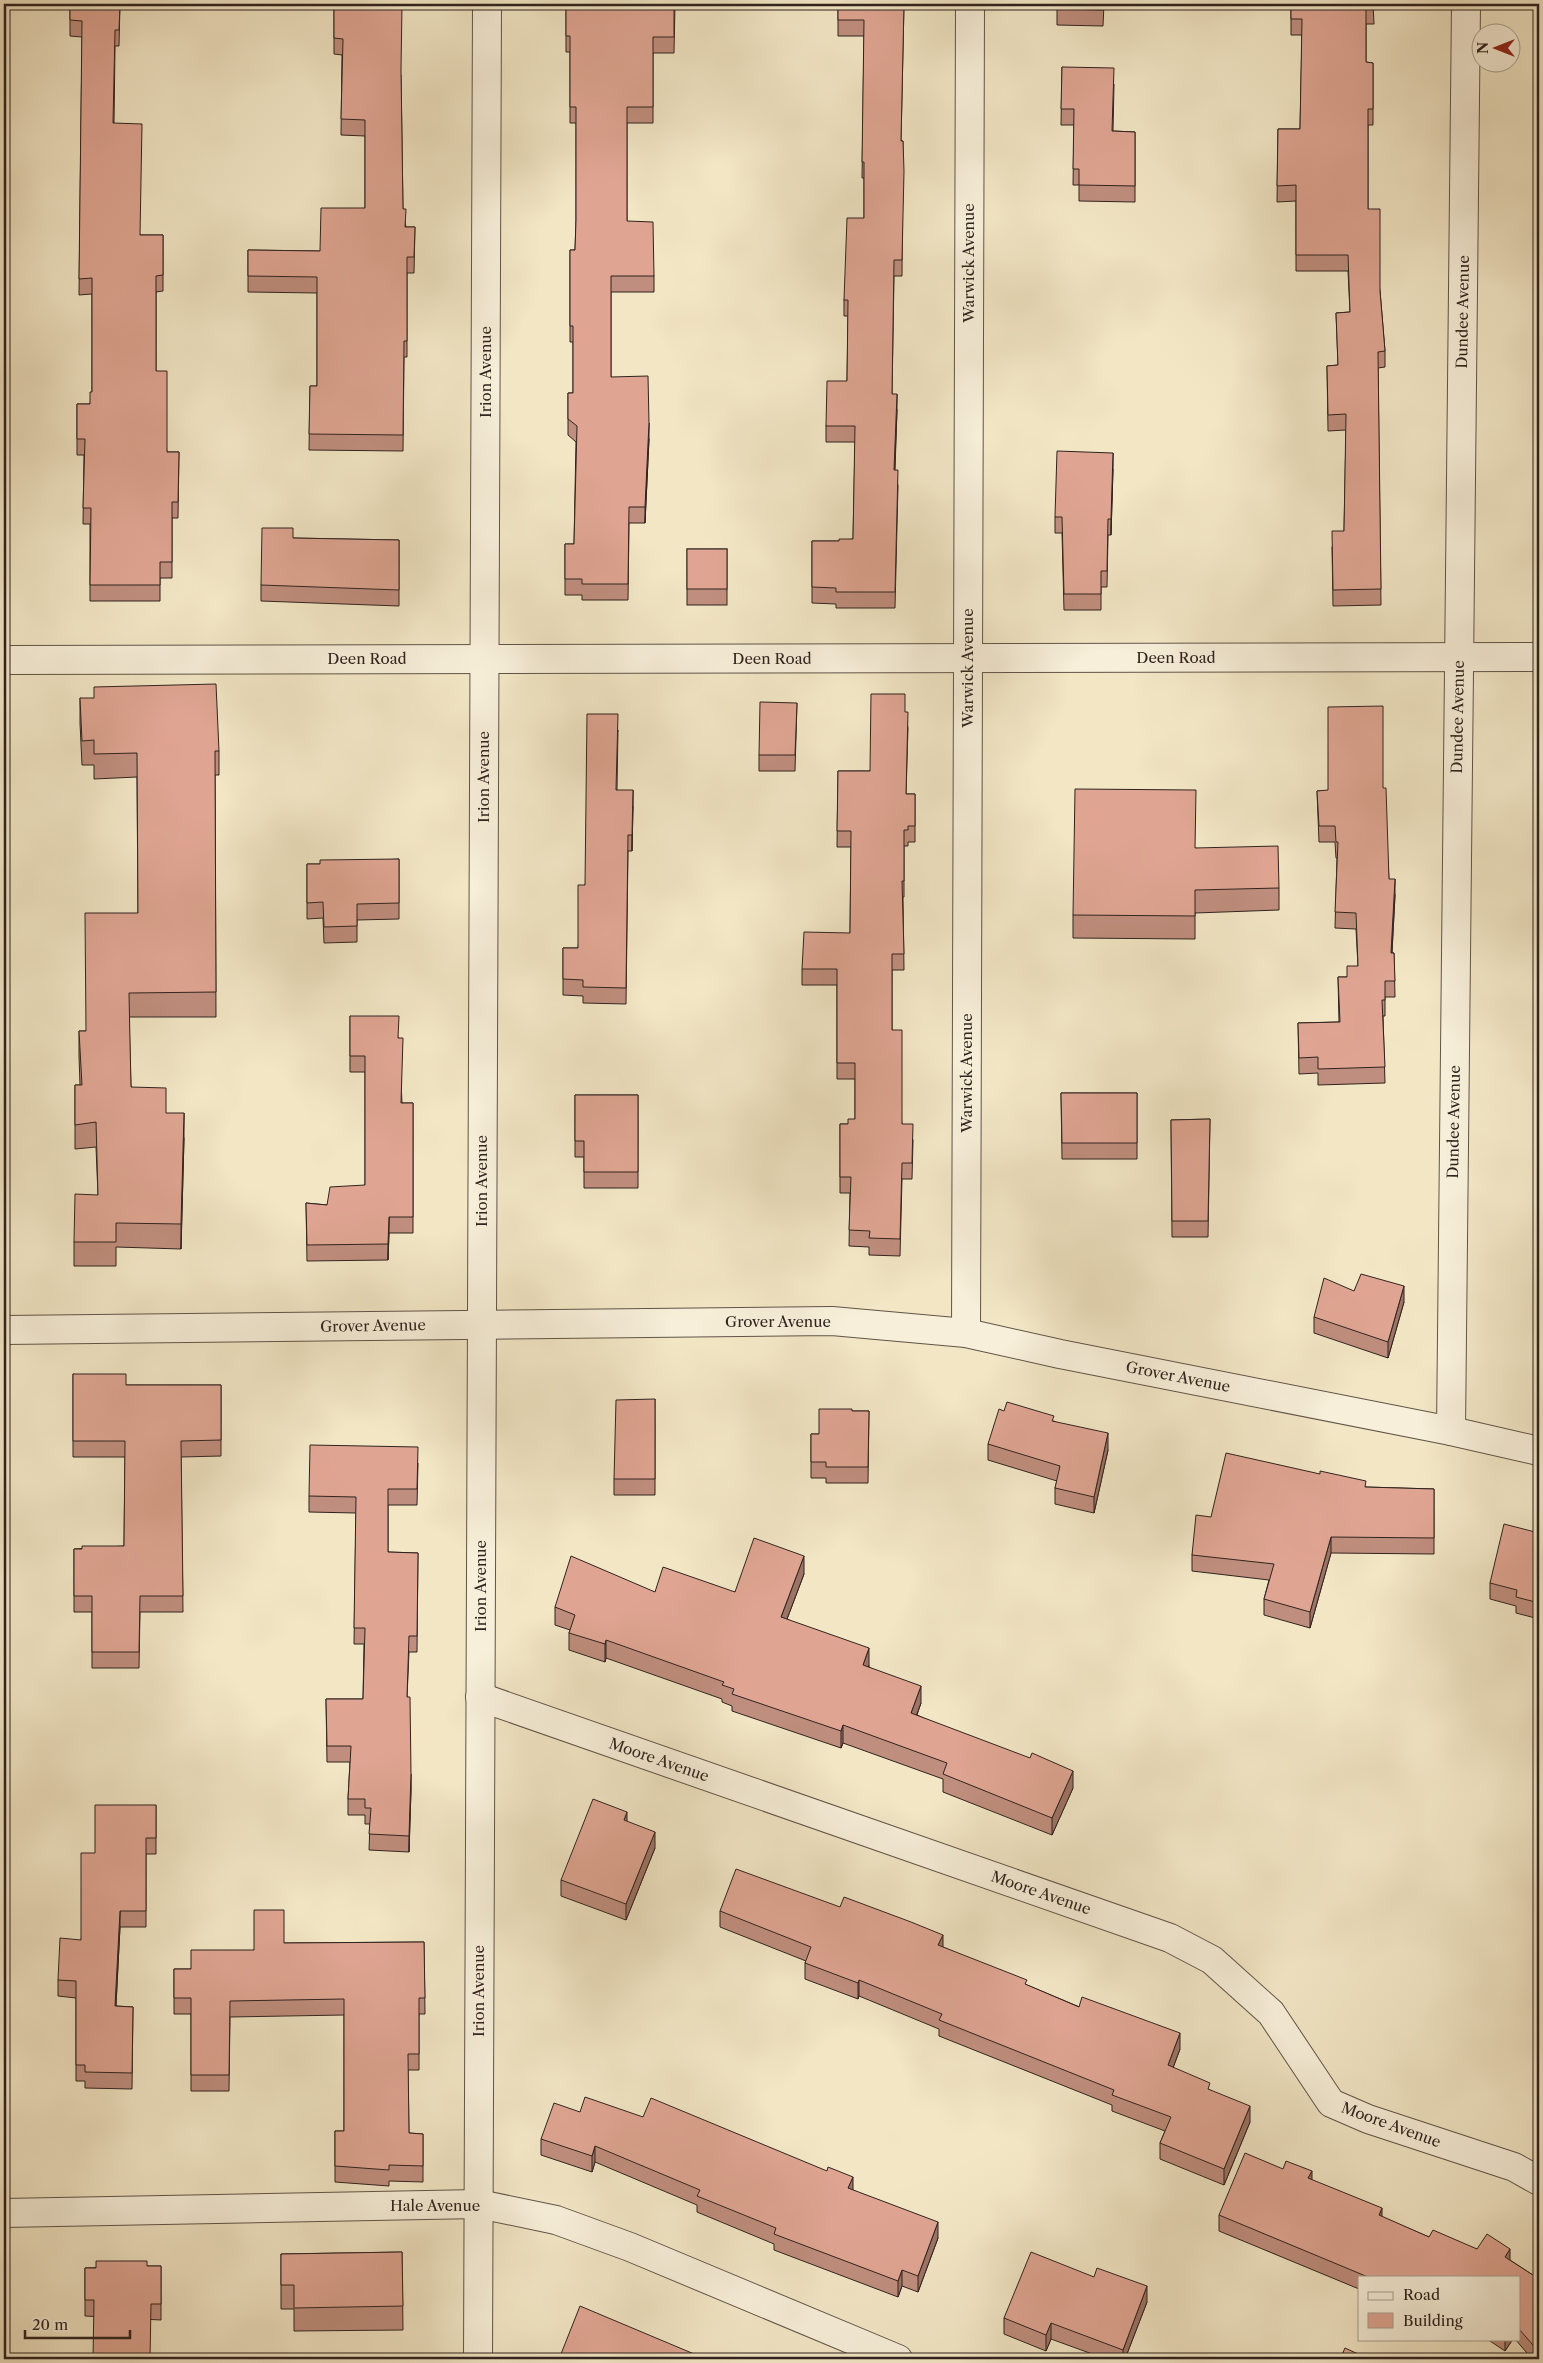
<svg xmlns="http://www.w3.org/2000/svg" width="1543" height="2363" font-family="'Libre Caslon Text',serif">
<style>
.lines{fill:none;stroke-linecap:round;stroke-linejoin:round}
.street-casing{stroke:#605448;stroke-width:30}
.street{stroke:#f7efd9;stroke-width:28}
.wall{fill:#c08e7e;stroke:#2f231f}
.shaded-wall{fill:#9c7466;stroke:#2f231f}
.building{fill:#dfa592;stroke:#2f231f}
.labels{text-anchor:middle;stroke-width:4;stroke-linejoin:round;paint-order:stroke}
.street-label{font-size:15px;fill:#2f231f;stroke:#f7efd9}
</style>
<rect width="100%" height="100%" fill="#f2e6c5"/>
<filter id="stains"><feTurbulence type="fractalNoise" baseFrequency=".004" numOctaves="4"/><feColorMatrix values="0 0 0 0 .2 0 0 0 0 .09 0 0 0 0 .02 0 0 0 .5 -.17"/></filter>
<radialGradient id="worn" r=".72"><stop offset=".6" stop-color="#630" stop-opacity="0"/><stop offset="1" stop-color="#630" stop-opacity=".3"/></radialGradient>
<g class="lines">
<g class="street-casing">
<g id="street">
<polyline points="4,660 1539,657"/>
<polyline points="4,1330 832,1321 966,1333 1060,1354 1451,1431 1539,1451"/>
<polyline points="966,1333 970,4"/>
<polyline points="1451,1431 1466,4"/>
<polyline points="480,1697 1170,1938 1212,1960 1271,2013 1331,2103 1368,2119 1514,2167 1539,2181"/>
<polyline points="4,2213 479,2204 556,2220 630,2247 898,2359"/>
<polyline points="478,2359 487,4"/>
</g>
</g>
<use href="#street" class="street"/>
</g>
<g class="wall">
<polygon points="70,4 120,4 119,46 115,46 114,123 140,235 163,235 163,291 156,292 156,371 167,452 179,452 178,518 172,518 172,578 160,578 160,601 90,601 90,524 83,524 84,455 77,455 77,404 90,404 92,392 92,294 79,295 82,37 70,36"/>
<polygon points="334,4 401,75 403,209 406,227 415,227 414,273 407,273 407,357 404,357 403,451 309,450 310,386 317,386 317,293 248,292 248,250 320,251 365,208 365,136 341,135 342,55 334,54"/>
<polygon points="566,4 675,4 674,53 653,53 653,123 627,123 627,221 654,276 654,292 611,292 611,377 649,439 645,523 629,523 628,600 582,600 582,595 565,595 565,544 574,544 576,442 568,435 568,393 573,393 573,342 570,342 570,250 575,250 576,220 576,123 570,123 570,52 566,52"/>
<polygon points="838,4 904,4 901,141 903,141 902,276 894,276 892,394 897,410 895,470 898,486 895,608 836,608 836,604 812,603 812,541 839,541 853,539 855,442 826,442 826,426 847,381 848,316 844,316 844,300 864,218 864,178 862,178 864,36 838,36"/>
<polygon points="1057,4 1104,4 1103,26 1057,25"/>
<polygon points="1291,4 1373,4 1374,24 1366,24 1366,62 1373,63 1373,125 1368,125 1368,209 1380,291 1385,351 1385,367 1378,368 1381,605 1333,606 1332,547 1344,531 1346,430 1328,431 1327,366 1338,365 1336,313 1350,312 1348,271 1296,271 1296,201 1277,202 1278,129 1300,129 1302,35 1291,35"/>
<polygon points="1062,67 1114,84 1113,131 1135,132 1135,202 1079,201 1079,185 1073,185 1074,125 1061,125"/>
<polygon points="1535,217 1539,217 1539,266 1535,265"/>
<polygon points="1113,469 1111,535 1108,535 1107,587 1101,587 1101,610 1064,610 1062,533 1055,533 1055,517"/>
<polygon points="293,538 399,540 399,606 261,601 261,585"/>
<rect x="687" y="549" width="40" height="56"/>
<polygon points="80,698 219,751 219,775 215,775 216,1017 129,1017 131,1087 166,1113 184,1138 181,1249 116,1247 116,1266 74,1266 74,1242 98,1195 96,1147 75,1149 75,1085 80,1085 79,1056 79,1031 86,1031 138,913 137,777 94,779 94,765 82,765 80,723"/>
<polygon points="797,703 795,771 759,771 759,755"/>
<polygon points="905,712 908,728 906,794 915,794 915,842 908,842 908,846 904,846 904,897 903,897 904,970 892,970 892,1030 902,1124 913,1140 912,1179 902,1179 900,1256 869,1255 869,1247 849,1246 850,1193 840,1193 840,1124 848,1124 855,1119 855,1079 837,1079 837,985 802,985 802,969 850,933 851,847 837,847 838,771 870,771"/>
<polygon points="618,730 617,790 633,806 632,851 628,851 626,1004 583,1003 583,996 563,995 563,948 578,948 585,885"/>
<polygon points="1383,788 1389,879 1395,895 1392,953 1394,953 1395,997 1385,997 1385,1016 1383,1016 1385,1083 1318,1085 1318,1073 1299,1074 1298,1023 1339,1022 1338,977 1347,977 1358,966 1356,929 1335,928 1337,858 1336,858 1335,842 1319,842 1317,791"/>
<polygon points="1196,848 1279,888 1279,910 1195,913 1195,939 1073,938 1073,915"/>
<polygon points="399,859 399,919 357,920 357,942 324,943 323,918 307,919 307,864 320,864"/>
<polygon points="350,1016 399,1038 402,1103 413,1103 413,1233 389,1233 388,1260 307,1261 306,1203 327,1205 365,1185 365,1072 350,1072"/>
<polygon points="1061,1093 1137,1093 1137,1159 1062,1159"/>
<polygon points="575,1095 638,1095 638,1188 584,1188 584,1157 575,1157"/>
<polygon points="1210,1119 1208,1237 1172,1237 1171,1120"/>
<polygon points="1354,1291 1404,1302 1388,1358 1314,1333 1314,1317"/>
<polygon points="73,1374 126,1385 221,1385 221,1456 181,1457 183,1612 140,1612 139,1668 92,1668 92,1612 74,1612 74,1549 124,1546 125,1457 73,1457"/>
<polygon points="655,1399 655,1495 614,1495 614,1479"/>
<polygon points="852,1411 869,1411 868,1483 826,1483 826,1478 811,1478 811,1434 819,1434"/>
<polygon points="1054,1421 1108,1450 1094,1513 1055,1504 1055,1488 1057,1481 988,1460 988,1444"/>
<polygon points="418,1463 417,1505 388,1505 388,1552 418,1553 417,1652 409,1652 407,1697 411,1790 409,1852 369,1850 370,1824 365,1824 365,1815 348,1815 348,1799 350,1762 327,1762 326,1699 363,1699 364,1644 354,1644 356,1513 309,1512 309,1496"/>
<polygon points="1366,1487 1434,1489 1434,1554 1331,1553 1310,1628 1264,1615 1264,1599 1269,1580 1192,1571 1192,1555 1211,1517"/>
<polygon points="1539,1533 1539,1619 1516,1613 1516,1606 1490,1599 1490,1583"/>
<polygon points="804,1574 787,1619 869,1665 869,1667 921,1703 917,1715 1073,1788 1052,1835 943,1792 943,1779 843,1743 841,1748 732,1711 732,1706 722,1702 722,1699 606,1658 605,1662 569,1650 569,1633 570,1630 555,1625 555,1607 655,1592 735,1592"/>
<polygon points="156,1805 156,1854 146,1854 146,1927 120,1927 116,2006 133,2007 132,2089 85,2088 85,2081 76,2081 76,1998 58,1996 58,1980 81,1940 95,1853"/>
<polygon points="627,1821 655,1848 626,1920 561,1896 561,1880"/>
<polygon points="720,1911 943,1947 1027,1985 1180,2049 1173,2068 1210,2090 1250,2122 1224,2185 1160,2159 1160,2143 1165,2131 1112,2111 1112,2105 939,2036 939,2029 859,1996 858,1999 805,1979 805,1963 806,1961 720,1927"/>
<polygon points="424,1942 425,2014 419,2014 419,2070 408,2070 409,2133 423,2134 423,2182 389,2181 389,2186 335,2182 335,2131 344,2131 344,2015 230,2017 229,2091 191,2091 191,2014 174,2014 174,1969 191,1969 254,1950 284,1943"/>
<polygon points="580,2112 853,2190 938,2238 918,2292 902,2286 898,2297 774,2250 774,2244 697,2212 697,2205 595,2162 592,2172 541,2155 541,2139"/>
<polygon points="1283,2169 1312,2180 1382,2217 1429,2237 1477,2249 1510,2260 1539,2279 1539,2359 1532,2359 1515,2339 1519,2339 1519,2277 1359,2277 1359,2289 1219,2231 1219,2215"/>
<polygon points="402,2252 403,2330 294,2331 294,2309 281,2309 281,2254"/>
<polygon points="147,2266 161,2266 161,2320 85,2316 85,2268"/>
<polygon points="1147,2302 1125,2359 1106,2359 1051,2339 1046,2351 1004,2334 1004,2318"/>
<polygon points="1487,2339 1513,2339 1505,2351"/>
</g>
<g class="shaded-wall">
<polygon points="897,394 897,410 894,486 894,470"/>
<polygon points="649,423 649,439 645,523 645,507"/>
<polygon points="1113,453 1113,469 1111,535 1111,519"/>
<polygon points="633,790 633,806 632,851 632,835"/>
<polygon points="1395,879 1395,895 1391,969 1391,953"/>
<polygon points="184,1113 184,1138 181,1249 181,1224"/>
<polygon points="389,1217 389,1233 388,1260 388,1244"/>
<polygon points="1404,1286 1404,1302 1388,1358 1388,1342"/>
<polygon points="1108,1433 1108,1450 1094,1513 1094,1497"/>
<polygon points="1331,1537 1331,1553 1310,1628 1310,1612"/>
<polygon points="804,1556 804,1574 781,1635 781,1617"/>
<polygon points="606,1640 606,1658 605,1662 605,1644"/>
<polygon points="869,1648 869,1665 863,1683 863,1665"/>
<polygon points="921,1686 921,1703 911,1730 911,1713"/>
<polygon points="843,1725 843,1743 841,1748 841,1731"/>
<polygon points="1073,1771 1073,1788 1052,1835 1052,1818"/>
<polygon points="411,1774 411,1790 409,1852 409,1836"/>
<polygon points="627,1812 627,1828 624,1820"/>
<polygon points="655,1832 655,1848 626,1920 626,1904"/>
<polygon points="120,1911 120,1927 115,2022 115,2006"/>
<polygon points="943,1935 943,1951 938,1945"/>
<polygon points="859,1980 859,1996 858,1999 858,1983"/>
<polygon points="1180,2033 1180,2049 1168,2081 1168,2065"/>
<polygon points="1250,2106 1250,2122 1224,2185 1224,2169"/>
<polygon points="595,2146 595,2162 592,2172 592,2156"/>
<polygon points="1312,2171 1312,2187 1308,2178"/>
<polygon points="853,2177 853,2193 848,2188"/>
<polygon points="1382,2208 1382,2224 1379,2215"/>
<polygon points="938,2222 938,2238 918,2292 918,2276"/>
<polygon points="1510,2249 1510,2265 1505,2257"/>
<polygon points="902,2270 902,2286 898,2297 898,2281"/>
<polygon points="1147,2286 1147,2302 1125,2359 1123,2359 1123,2350"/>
<polygon points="1051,2323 1051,2339 1046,2351 1046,2335"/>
<polygon points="1505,2339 1513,2339 1505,2351"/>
</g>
<g class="building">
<polygon points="70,4 120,4 119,30 115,30 113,123 142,124 140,235 163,235 163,275 156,276 156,371 167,371 167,452 179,452 178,502 172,502 172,562 160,562 160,585 90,585 91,508 83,508 85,439 77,439 77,404 90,404 90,392 92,392 92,278 79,279 82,21 70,20"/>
<polygon points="334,4 402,4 401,70 403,209 406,209 405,227 415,227 414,257 407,257 407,341 404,341 403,435 309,434 310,386 317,386 317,277 248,276 248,250 320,251 321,208 365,208 365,120 341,119 343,39 334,38"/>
<polygon points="566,4 674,4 674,37 653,37 653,107 627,107 627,221 653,222 654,276 611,276 611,377 648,376 649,423 645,507 629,507 628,584 582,584 582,579 565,579 565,544 574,544 577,426 568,419 568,393 573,393 573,326 570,326 570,250 575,250 576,220 576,107 570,107 570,36 566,36"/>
<polygon points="838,4 904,4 901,141 903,141 904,171 902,260 894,260 892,394 897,394 894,470 898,470 895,592 836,592 836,588 812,587 812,541 839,541 839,539 853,539 855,426 826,426 827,381 847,381 848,300 844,300 847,218 864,218 864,162 862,162 864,20 838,20"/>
<polygon points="1057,4 1104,4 1103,10 1057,9"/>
<polygon points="1291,4 1373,4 1374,8 1366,8 1366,62 1373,63 1373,109 1368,109 1368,209 1380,209 1380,291 1385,351 1378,352 1381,589 1333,590 1332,531 1344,531 1346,414 1328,415 1327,366 1338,365 1336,313 1350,312 1348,255 1296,255 1296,185 1277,186 1278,129 1300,129 1302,19 1291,19"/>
<polygon points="1062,67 1114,68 1112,131 1135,132 1135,186 1079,185 1079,169 1073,169 1074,109 1061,109"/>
<polygon points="1535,217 1539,217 1539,250 1535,249"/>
<polygon points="1057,451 1113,453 1111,519 1108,519 1107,571 1101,571 1101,594 1064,594 1062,517 1055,517"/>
<polygon points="262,528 293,528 293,538 399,540 399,590 261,585"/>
<rect x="687" y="549" width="40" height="40"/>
<polygon points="216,684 219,751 215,751 216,992 129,993 131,1087 166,1088 166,1113 184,1113 181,1224 116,1223 116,1242 74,1242 75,1194 98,1195 96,1122 75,1125 75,1085 82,1085 79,1031 86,1031 85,913 138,913 137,753 94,754 94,740 82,741 80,698 94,698 94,687"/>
<polygon points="871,694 905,694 905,712 908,712 906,794 915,794 915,826 908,826 908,830 904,830 904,881 902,881 904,954 892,954 892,1030 902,1030 902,1124 913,1124 912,1163 902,1163 900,1239 869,1238 870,1231 849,1230 851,1177 840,1177 840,1124 848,1124 848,1119 855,1119 855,1063 837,1063 837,969 802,969 804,932 850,933 851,831 837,831 838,771 870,771"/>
<polygon points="760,702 797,703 795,755 759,755"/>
<polygon points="1383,706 1383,788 1386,788 1389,879 1395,879 1391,953 1394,953 1395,981 1385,981 1385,1000 1382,1000 1385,1067 1318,1069 1318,1057 1299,1058 1298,1023 1340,1022 1338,977 1347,977 1347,966 1358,966 1356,913 1335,912 1338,842 1336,842 1335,826 1319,826 1317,791 1328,790 1328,707"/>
<polygon points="587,714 618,714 616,790 633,790 632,835 628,835 626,988 583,987 583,980 563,979 563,948 578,948 578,885 585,885"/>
<polygon points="1075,789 1196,790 1195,848 1278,846 1279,888 1195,890 1195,916 1073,915"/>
<polygon points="399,859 399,903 357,904 357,926 324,927 323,902 307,903 307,864 320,864 320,860"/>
<polygon points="350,1016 399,1016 398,1038 403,1038 401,1103 413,1103 413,1217 389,1217 388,1244 307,1245 306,1203 327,1205 330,1187 365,1185 365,1056 350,1056"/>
<polygon points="1061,1093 1137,1093 1137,1143 1062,1143"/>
<polygon points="575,1095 638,1095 638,1172 584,1172 584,1141 575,1141"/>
<polygon points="1210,1119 1208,1221 1172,1221 1171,1120"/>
<polygon points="1361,1274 1404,1286 1388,1342 1314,1317 1324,1278 1354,1291"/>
<polygon points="73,1374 126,1374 126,1385 221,1385 221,1440 181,1441 183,1596 140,1596 139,1652 92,1652 92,1596 74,1596 74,1549 82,1549 82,1546 124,1546 125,1441 73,1441"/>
<polygon points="655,1399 655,1479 614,1479 616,1400"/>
<polygon points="1007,1402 1054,1416 1052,1421 1108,1433 1094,1497 1055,1488 1060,1466 988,1444 999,1409 1004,1411"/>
<polygon points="819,1409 852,1409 852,1411 869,1411 868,1467 826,1467 826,1462 811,1462 811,1434 819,1434"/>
<polygon points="310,1445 418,1447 417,1489 388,1489 388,1552 418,1553 417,1636 409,1636 407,1697 410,1697 411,1774 409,1836 369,1834 371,1808 365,1808 365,1799 348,1799 351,1746 327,1746 326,1699 363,1699 365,1628 354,1628 356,1497 309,1496"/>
<polygon points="1226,1453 1320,1474 1320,1471 1366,1481 1365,1487 1434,1489 1434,1538 1331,1537 1310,1612 1264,1599 1274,1564 1192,1555 1196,1515 1211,1517"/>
<polygon points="1504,1524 1539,1533 1539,1603 1516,1597 1517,1590 1490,1583"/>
<polygon points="754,1538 804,1556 781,1617 869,1648 863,1665 921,1686 911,1713 1030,1758 1032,1753 1073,1771 1052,1818 943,1774 947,1763 843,1725 841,1731 732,1694 734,1689 722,1685 724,1682 606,1640 605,1644 569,1633 575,1615 555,1607 571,1556 655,1592 663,1567 735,1592"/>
<polygon points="593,1799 627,1812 624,1820 655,1832 626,1904 561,1880"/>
<polygon points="95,1805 156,1805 156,1838 146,1838 146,1911 120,1911 115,2006 133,2007 132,2073 85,2072 85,2065 76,2065 76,1981 58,1980 60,1938 81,1940 81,1853 95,1853"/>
<polygon points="736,1869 840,1907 844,1897 911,1922 943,1935 938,1945 1027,1980 1025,1984 1079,2007 1082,1997 1180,2033 1168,2065 1210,2083 1208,2089 1250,2106 1224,2169 1160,2143 1171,2117 1112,2095 1114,2090 939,2020 942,2014 859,1980 858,1983 805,1963 811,1947 720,1911"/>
<polygon points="254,1910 284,1910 284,1943 424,1942 425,1998 419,1998 419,2054 408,2054 409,2133 423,2134 423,2166 389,2165 389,2170 335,2166 335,2131 344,2131 344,1999 230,2001 229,2075 191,2075 191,1998 174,1998 174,1969 191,1969 191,1950 254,1950"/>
<polygon points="585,2097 643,2117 651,2098 827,2171 828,2167 853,2177 848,2188 938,2222 918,2276 902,2270 898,2281 774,2234 776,2228 697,2196 700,2190 595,2146 592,2156 541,2139 554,2103 580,2112"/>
<polygon points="1245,2153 1283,2169 1286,2161 1312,2171 1308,2178 1382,2208 1379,2215 1429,2237 1433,2230 1477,2249 1487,2234 1510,2249 1505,2257 1539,2279 1539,2352 1519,2329 1519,2277 1368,2277 1219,2215"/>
<polygon points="402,2252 403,2306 294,2308 294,2285 281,2285 281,2254"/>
<polygon points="1031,2252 1094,2277 1097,2268 1147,2286 1123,2350 1051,2323 1046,2335 1004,2318"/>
<polygon points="96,2261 147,2261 147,2266 161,2266 161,2304 151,2304 150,2359 93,2359 94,2300 85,2300 85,2268 96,2268"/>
<polygon points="580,2306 706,2359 559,2359"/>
<polygon points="1345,2348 1369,2359 1340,2359"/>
</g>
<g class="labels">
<g class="street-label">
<text transform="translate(969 263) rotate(-90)" y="5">Warwick Avenue</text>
<text transform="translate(1463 312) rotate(-89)" y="5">Dundee Avenue</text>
<text transform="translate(486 372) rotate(-90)" y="5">Irion Avenue</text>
<text x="1176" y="663">Deen Road</text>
<text x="367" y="664">Deen Road</text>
<text x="772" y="664">Deen Road</text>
<text transform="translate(968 668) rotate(-90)" y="5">Warwick Avenue</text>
<text transform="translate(1458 717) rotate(-89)" y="5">Dundee Avenue</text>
<text transform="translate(484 777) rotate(-90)" y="5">Irion Avenue</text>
<text transform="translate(967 1073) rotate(-90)" y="5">Warwick Avenue</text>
<text transform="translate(1454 1122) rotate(-89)" y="5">Dundee Avenue</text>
<text transform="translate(482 1181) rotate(-90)" y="5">Irion Avenue</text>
<text x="778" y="1327">Grover Avenue</text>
<text transform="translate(373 1326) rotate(-1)" y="5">Grover Avenue</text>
<text transform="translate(1178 1377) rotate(11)" y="5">Grover Avenue</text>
<text transform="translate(481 1586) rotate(-90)" y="5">Irion Avenue</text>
<text transform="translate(659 1760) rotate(19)" y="5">Moore Avenue</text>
<text transform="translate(1041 1893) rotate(19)" y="5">Moore Avenue</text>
<text transform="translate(479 1991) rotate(-90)" y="5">Irion Avenue</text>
<text transform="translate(1391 2125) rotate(20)" y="5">Moore Avenue</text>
<text x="435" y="2211">Hale Avenue</text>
</g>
</g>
<rect width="1543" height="2363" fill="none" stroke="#f2e6c5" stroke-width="20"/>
<rect x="5" y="5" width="1533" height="2353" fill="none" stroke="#2f231f" stroke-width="2.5"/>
<rect x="10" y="10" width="1523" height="2343" fill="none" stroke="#2f231f"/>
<rect x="1358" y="2276" width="162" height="65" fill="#f7efd9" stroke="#a79d8f"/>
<rect x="1368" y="2292" width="25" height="8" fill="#f7efd9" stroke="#a79d8f"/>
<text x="1403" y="2300" font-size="15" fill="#2f231f">Road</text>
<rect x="1368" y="2313" width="25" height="15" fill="#dfa592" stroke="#a79d8f"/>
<text x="1403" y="2326" font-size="15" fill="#2f231f">Building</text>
<g transform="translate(1496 48) rotate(270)"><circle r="24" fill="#f7efd9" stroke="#a79d8f"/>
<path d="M0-4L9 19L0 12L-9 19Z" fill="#8f2418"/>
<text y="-8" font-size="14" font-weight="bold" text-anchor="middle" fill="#2f231f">N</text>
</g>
<path d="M25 2330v8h105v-8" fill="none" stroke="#2f231f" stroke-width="2.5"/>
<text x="32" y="2330" font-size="15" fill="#2f231f" stroke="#f7efd9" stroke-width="4" paint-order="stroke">20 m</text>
<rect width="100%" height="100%" filter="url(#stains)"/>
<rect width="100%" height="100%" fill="url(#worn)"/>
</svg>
